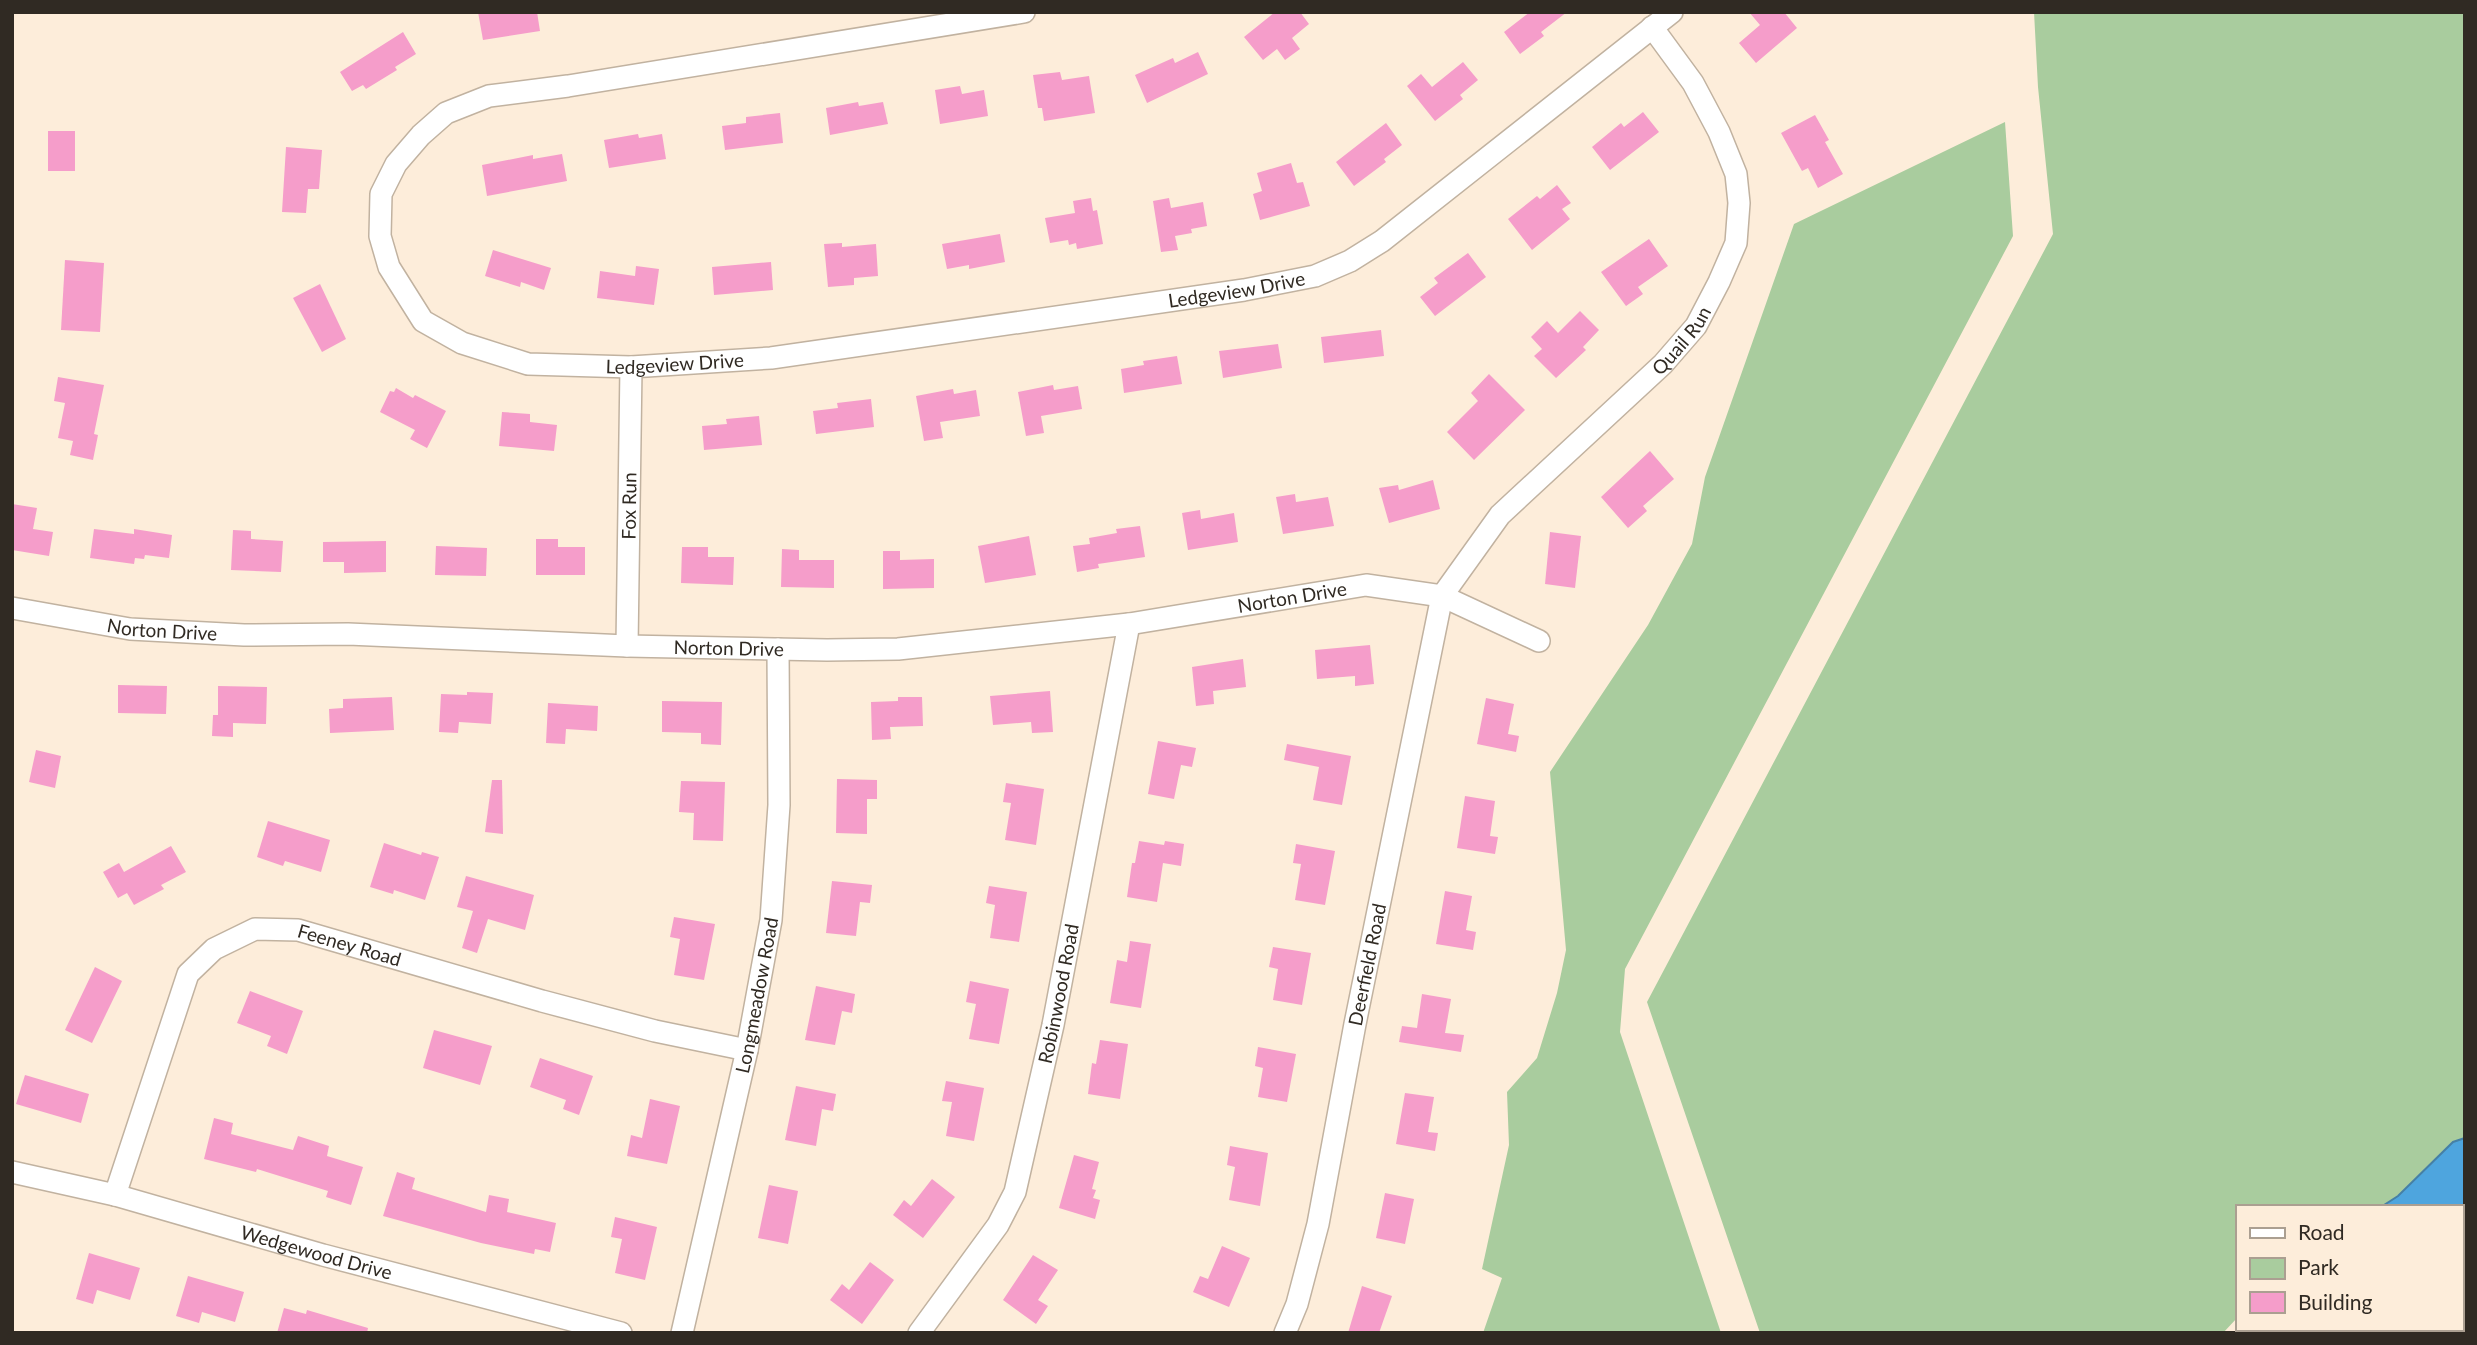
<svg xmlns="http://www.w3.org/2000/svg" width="2477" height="1345" font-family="Lato,sans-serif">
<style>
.green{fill:#a9cc9e}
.water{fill:#4ea5de;stroke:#4580a6;stroke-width:2}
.building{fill:#f59dca}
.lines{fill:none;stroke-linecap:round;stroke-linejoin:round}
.minor-casing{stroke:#c1b2a0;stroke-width:24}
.minor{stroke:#fff;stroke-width:21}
.labels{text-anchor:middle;stroke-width:5;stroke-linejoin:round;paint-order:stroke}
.street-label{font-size:19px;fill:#302a23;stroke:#fdedda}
</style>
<rect width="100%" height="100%" fill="#fdedda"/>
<g class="green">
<polygon points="2034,12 2465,12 2465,1333 2300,1333 2305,1329 2461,1329 2461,1207 2397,1197 2381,1207 2237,1207 2237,1318 2223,1333 1760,1333 1647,1002 2053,234 2038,87"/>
<polygon points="2005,122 2013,236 1625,969 1620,1032 1721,1333 1483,1333 1502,1278 1482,1269 1509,1145 1507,1092 1537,1058 1557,993 1566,950 1550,772 1648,625 1692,544 1705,477 1794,224"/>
</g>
<polygon class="water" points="2465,1138 2465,1231 2461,1233 2461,1207 2381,1207 2398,1196 2453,1142"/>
<g class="building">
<polygon points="478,12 537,12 540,31 483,40"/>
<polygon points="1275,12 1300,12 1309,24 1292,38 1300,49 1285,60 1277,49 1263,60 1244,37"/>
<polygon points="1530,12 1567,12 1541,32 1544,36 1520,54 1504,32"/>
<polygon points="1749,12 1784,12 1797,28 1756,63 1739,43 1760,25"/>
<polygon points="403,32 416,54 395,67 397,70 366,89 363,85 352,91 340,72"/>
<polygon points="1198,52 1208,74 1147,103 1135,75 1173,58 1175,63"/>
<polygon points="1463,62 1478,80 1460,95 1463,99 1435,121 1407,86 1421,74 1432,87"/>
<polygon points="1060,72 1062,80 1089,76 1095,113 1044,121 1042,108 1038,108 1033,75"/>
<polygon points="960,86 962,94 984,90 988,116 940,124 935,90"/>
<polygon points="858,102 859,106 883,102 888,124 830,135 826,108"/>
<polygon points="1643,112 1659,132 1610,170 1592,147 1621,123 1624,127"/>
<polygon points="780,113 783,143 725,150 722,126 746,123 746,117"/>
<polygon points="1815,115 1829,140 1825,142 1843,174 1818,188 1808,168 1802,171 1781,133"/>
<polygon points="1386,123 1402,145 1384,159 1386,162 1354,186 1336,162"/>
<rect x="48" y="131" width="27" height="40"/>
<polygon points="638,134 639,138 662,134 666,159 609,168 604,140"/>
<polygon points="286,147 322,150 319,189 308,189 306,213 282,212"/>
<polygon points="562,154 567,181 487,196 482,165 533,155 533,159"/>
<polygon points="1291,163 1297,183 1303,182 1310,206 1260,220 1253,194 1262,191 1257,173"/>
<polygon points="1557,185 1571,203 1562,209 1570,219 1532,250 1508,219 1537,196 1540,199"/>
<polygon points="1091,198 1093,211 1097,210 1103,244 1077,249 1076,243 1069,245 1068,240 1050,243 1045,218 1075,213 1073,201"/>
<polygon points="1169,198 1171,208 1203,202 1207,226 1191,229 1192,233 1175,236 1178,250 1161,252 1153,201"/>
<polygon points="1000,234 1005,262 969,269 969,265 947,269 942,244"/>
<polygon points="1649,239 1668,266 1638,287 1643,294 1626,306 1601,272"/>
<polygon points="842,243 842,247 876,244 878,276 854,278 854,285 828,287 824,244"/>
<polygon points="493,250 551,268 544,290 521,282 520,287 485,276"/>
<polygon points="1468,253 1486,277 1435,316 1420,297 1438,283 1434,278"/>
<polygon points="65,260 104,263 100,332 61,330"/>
<polygon points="771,262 773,290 714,295 712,267"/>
<polygon points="636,266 659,269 654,305 597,298 600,271 635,276"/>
<polygon points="320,284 346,339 322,352 293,298"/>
<polygon points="1580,311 1599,330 1583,347 1586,350 1556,378 1534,356 1542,349 1531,337 1547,321 1558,333"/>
<polygon points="1381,330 1384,356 1324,363 1321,337"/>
<polygon points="1278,344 1282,368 1223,378 1219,351"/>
<polygon points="1177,356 1182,384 1124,393 1121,369 1144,365 1143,361"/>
<polygon points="1489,374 1525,410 1474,460 1447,432 1478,401 1471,393"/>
<polygon points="58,377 104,385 94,434 98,435 93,460 70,455 73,441 58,438 65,403 54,401"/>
<polygon points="1053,385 1054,390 1078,386 1082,409 1041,416 1044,433 1026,436 1018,392"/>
<polygon points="396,388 413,398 415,395 446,411 427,448 410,439 415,430 380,412 390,391 394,392"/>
<polygon points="953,389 954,394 976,390 980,416 940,422 943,438 924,441 916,396"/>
<polygon points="871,399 874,427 816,434 813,411 838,408 837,403"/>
<polygon points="502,412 530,414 530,422 557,425 554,451 499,446"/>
<polygon points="759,416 762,445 704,450 702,426 727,424 726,419"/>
<polygon points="1650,451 1674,479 1643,506 1647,511 1628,528 1601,497"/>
<polygon points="1433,480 1440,509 1389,523 1379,488 1398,485 1399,490"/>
<polygon points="1295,494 1296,502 1328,497 1334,526 1283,534 1276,497"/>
<polygon points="12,504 37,508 33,529 53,532 49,556 12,550"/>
<polygon points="1200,510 1201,519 1234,513 1238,542 1188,550 1182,513"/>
<polygon points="1140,526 1145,557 1098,564 1099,568 1077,572 1073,546 1090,544 1089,538 1117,533 1116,529"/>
<polygon points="94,529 134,534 134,529 172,535 169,558 145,555 144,559 135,558 134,564 90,558"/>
<polygon points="233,530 251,531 251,539 283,541 281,572 231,570"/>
<polygon points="1550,532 1581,536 1575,588 1545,584"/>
<polygon points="1029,536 1036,575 985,583 978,546"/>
<polygon points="536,539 558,539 558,547 585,547 585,575 536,575"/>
<polygon points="386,541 386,572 344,573 344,562 323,562 323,542"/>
<polygon points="436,546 487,548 486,576 435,575"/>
<polygon points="682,547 708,547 708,557 734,557 733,585 681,583"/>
<polygon points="782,549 799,550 799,560 834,560 834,588 781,587"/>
<polygon points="883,551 900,551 900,560 934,559 934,588 883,589"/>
<polygon points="1370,645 1374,684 1355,686 1355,676 1317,679 1315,650"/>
<polygon points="1243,659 1246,687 1213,691 1214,704 1196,706 1192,667"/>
<polygon points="118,685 167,686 166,714 118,713"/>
<polygon points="218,686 267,687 266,724 233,723 233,737 212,736 213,715 218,715"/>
<polygon points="1050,691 1053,732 1032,733 1031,722 993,725 990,696"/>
<polygon points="467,692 493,693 491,724 459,722 458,733 439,732 441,694 467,695"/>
<polygon points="392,697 394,730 330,733 329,709 343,708 343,699"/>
<polygon points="898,697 922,697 923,726 890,727 891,739 872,740 871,702 898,701"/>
<polygon points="1486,698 1514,704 1508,734 1519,736 1516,752 1477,744"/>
<polygon points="662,701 722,702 721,745 701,744 701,733 662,732"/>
<polygon points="548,703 598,706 597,731 566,729 565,744 546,743"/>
<polygon points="1158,741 1196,748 1192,767 1181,765 1174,799 1148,794"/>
<polygon points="1287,744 1351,756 1342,805 1313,800 1319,767 1284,760"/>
<polygon points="36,750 61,756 55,788 29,782"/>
<polygon points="837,779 877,780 877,799 867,799 867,834 836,833"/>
<polygon points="492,780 502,780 503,834 485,832"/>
<polygon points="681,781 725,782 723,841 693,840 694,813 679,812"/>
<polygon points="1006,783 1044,789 1036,845 1005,840 1011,803 1003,802"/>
<polygon points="1465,796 1495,801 1490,836 1498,837 1495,854 1457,848"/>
<polygon points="268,821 330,840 321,872 285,861 283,866 257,857"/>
<polygon points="1139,841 1164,845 1165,841 1184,844 1181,866 1163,863 1157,902 1127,897 1132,863 1135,863"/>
<polygon points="384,843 421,855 422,852 439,857 425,900 394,890 393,894 370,887"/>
<polygon points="1296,844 1335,851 1325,905 1295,900 1301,864 1293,863"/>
<polygon points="171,846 186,872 161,885 164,889 134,905 127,893 118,898 103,872 119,863 124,872"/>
<polygon points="466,876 534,895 525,930 488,919 477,953 462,948 473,911 457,907"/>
<polygon points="832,881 872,885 870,903 860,902 856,936 826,933"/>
<polygon points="989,886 1027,892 1019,942 990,938 995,905 986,903"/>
<polygon points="1445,891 1472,896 1466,930 1476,932 1473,950 1436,944"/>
<polygon points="674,917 715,924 704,980 674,975 680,939 670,937"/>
<polygon points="1130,941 1151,944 1141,1008 1110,1003 1117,960 1127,962"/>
<polygon points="1273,947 1311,953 1302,1005 1273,1000 1278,969 1269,967"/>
<polygon points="95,967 122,981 92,1043 65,1030"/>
<polygon points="970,981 1009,989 999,1044 969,1039 976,1004 966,1002"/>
<polygon points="816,986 855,994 852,1013 842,1011 835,1045 805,1040"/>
<polygon points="250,991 303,1011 287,1054 267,1046 271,1036 237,1023"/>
<polygon points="1422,994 1451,999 1445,1033 1464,1035 1461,1052 1399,1042 1402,1026 1417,1028"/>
<polygon points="434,1030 492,1046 480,1085 423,1068"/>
<polygon points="1100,1040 1128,1044 1120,1099 1088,1094 1092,1063 1096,1064"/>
<polygon points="1258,1047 1296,1054 1287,1102 1258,1097 1263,1068 1255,1066"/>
<polygon points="540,1058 593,1076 579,1115 563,1109 566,1100 530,1087"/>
<polygon points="25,1075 89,1094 81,1123 16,1104"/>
<polygon points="946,1081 984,1088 974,1141 946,1136 952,1102 942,1101"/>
<polygon points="796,1086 836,1094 833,1111 822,1109 816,1146 785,1140"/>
<polygon points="1405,1093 1434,1097 1428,1132 1438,1133 1435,1151 1396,1144"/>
<polygon points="650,1099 680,1106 667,1164 627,1156 631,1135 642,1138"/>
<polygon points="214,1118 233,1123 231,1134 293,1150 298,1136 329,1146 327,1156 363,1167 351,1205 326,1197 328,1191 257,1169 256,1172 204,1159"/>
<polygon points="1230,1146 1268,1153 1260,1206 1229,1200 1235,1167 1227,1165"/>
<polygon points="1074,1155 1099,1162 1092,1189 1096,1190 1093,1198 1100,1200 1095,1219 1059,1208"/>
<polygon points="397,1172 415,1178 412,1189 486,1212 489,1195 509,1199 507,1212 556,1223 550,1252 535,1249 534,1254 481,1243 383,1216"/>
<polygon points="932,1179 955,1197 923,1238 893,1215 904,1200 911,1206"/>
<polygon points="769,1185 798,1191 788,1244 758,1238"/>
<polygon points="1385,1193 1414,1199 1405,1244 1376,1238"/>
<polygon points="615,1217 657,1227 645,1280 615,1273 622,1239 611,1237"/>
<polygon points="1222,1246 1250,1258 1229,1307 1193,1292 1200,1276 1208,1279"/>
<polygon points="89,1253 140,1268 130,1300 97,1290 93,1304 76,1299"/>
<polygon points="1033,1255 1058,1270 1038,1300 1048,1306 1036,1324 1003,1300"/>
<polygon points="870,1262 894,1280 862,1324 830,1300 842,1284 849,1290"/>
<polygon points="188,1276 244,1292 235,1322 202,1312 199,1323 176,1316"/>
<polygon points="1362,1286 1392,1296 1379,1333 1348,1333"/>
<polygon points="284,1308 306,1314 307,1310 368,1328 367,1333 277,1333"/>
</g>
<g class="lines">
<g class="minor-casing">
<g id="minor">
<path id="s1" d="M1024 12 568 86 489 96 446 113 421 135 396 164 381 194 380 236 389 267 423 321 462 343 528 364 631 367 771 358 1244 290 1315 276 1350 261 1382 241 1672 12"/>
<path id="s2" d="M12 608 130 629 244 635 348 634 627 646 827 650 898 649 1129 624 1366 585 1442 596 1539 641"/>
<path id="s3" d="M627 646 631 367"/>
<path id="s4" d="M12 1172 115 1195 323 1255 621 1333"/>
<path id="s5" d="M115 1195 188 974 214 949 255 929 298 930 542 1001 655 1031 747 1050"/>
<path id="s6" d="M682 1333 747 1050 771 920 779 805 778 649"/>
<path id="s7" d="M919 1333 998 1225 1015 1192 1053 1025 1129 624"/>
<path id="s8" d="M1285 1333 1297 1304 1318 1224 1355 1024 1442 596 1500 515 1663 364 1696 326 1719 282 1736 243 1739 203 1736 174 1719 132 1693 83 1652 27"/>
</g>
</g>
<use href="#minor" class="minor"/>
</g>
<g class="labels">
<g class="street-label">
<text dy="7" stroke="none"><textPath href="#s1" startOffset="1659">Ledgeview Drive</textPath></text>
<text dy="7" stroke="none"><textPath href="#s8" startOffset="1106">Quail Run</textPath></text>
<text dy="7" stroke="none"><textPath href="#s1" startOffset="1092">Ledgeview Drive</textPath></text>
<text dy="7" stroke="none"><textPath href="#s3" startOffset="140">Fox Run</textPath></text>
<text dy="7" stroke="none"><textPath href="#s2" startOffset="1286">Norton Drive</textPath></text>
<text dy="7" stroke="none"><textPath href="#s2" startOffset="152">Norton Drive</textPath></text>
<text dy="7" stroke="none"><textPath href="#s2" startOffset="719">Norton Drive</textPath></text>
<text dy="7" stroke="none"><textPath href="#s5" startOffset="411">Feeney Road</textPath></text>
<text dy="7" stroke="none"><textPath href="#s8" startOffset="378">Deerfield Road</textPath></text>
<text dy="7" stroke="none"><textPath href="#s7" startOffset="374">Robinwood Road</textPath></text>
<text dy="7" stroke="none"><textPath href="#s6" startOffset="346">Longmeadow Road</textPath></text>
<text dy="7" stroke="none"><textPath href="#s4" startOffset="315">Wedgewood Drive</textPath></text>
</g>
</g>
<rect width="2477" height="1345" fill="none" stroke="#302a23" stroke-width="28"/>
<rect x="2236" y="1205" width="228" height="126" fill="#fdedda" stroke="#ab9f91" stroke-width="2"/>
<rect x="2250" y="1228" width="35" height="10" fill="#ffffff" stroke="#ab9f91" stroke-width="2"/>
<text x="2298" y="1240" font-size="21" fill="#302a23">Road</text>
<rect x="2250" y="1258" width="35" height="21" fill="#a9cc9e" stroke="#ab9f91" stroke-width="2"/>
<text x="2298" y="1275" font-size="21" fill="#302a23">Park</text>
<rect x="2250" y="1292" width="35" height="21" fill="#f59dca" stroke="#ab9f91" stroke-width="2"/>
<text x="2298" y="1310" font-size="21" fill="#302a23">Building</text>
</svg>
